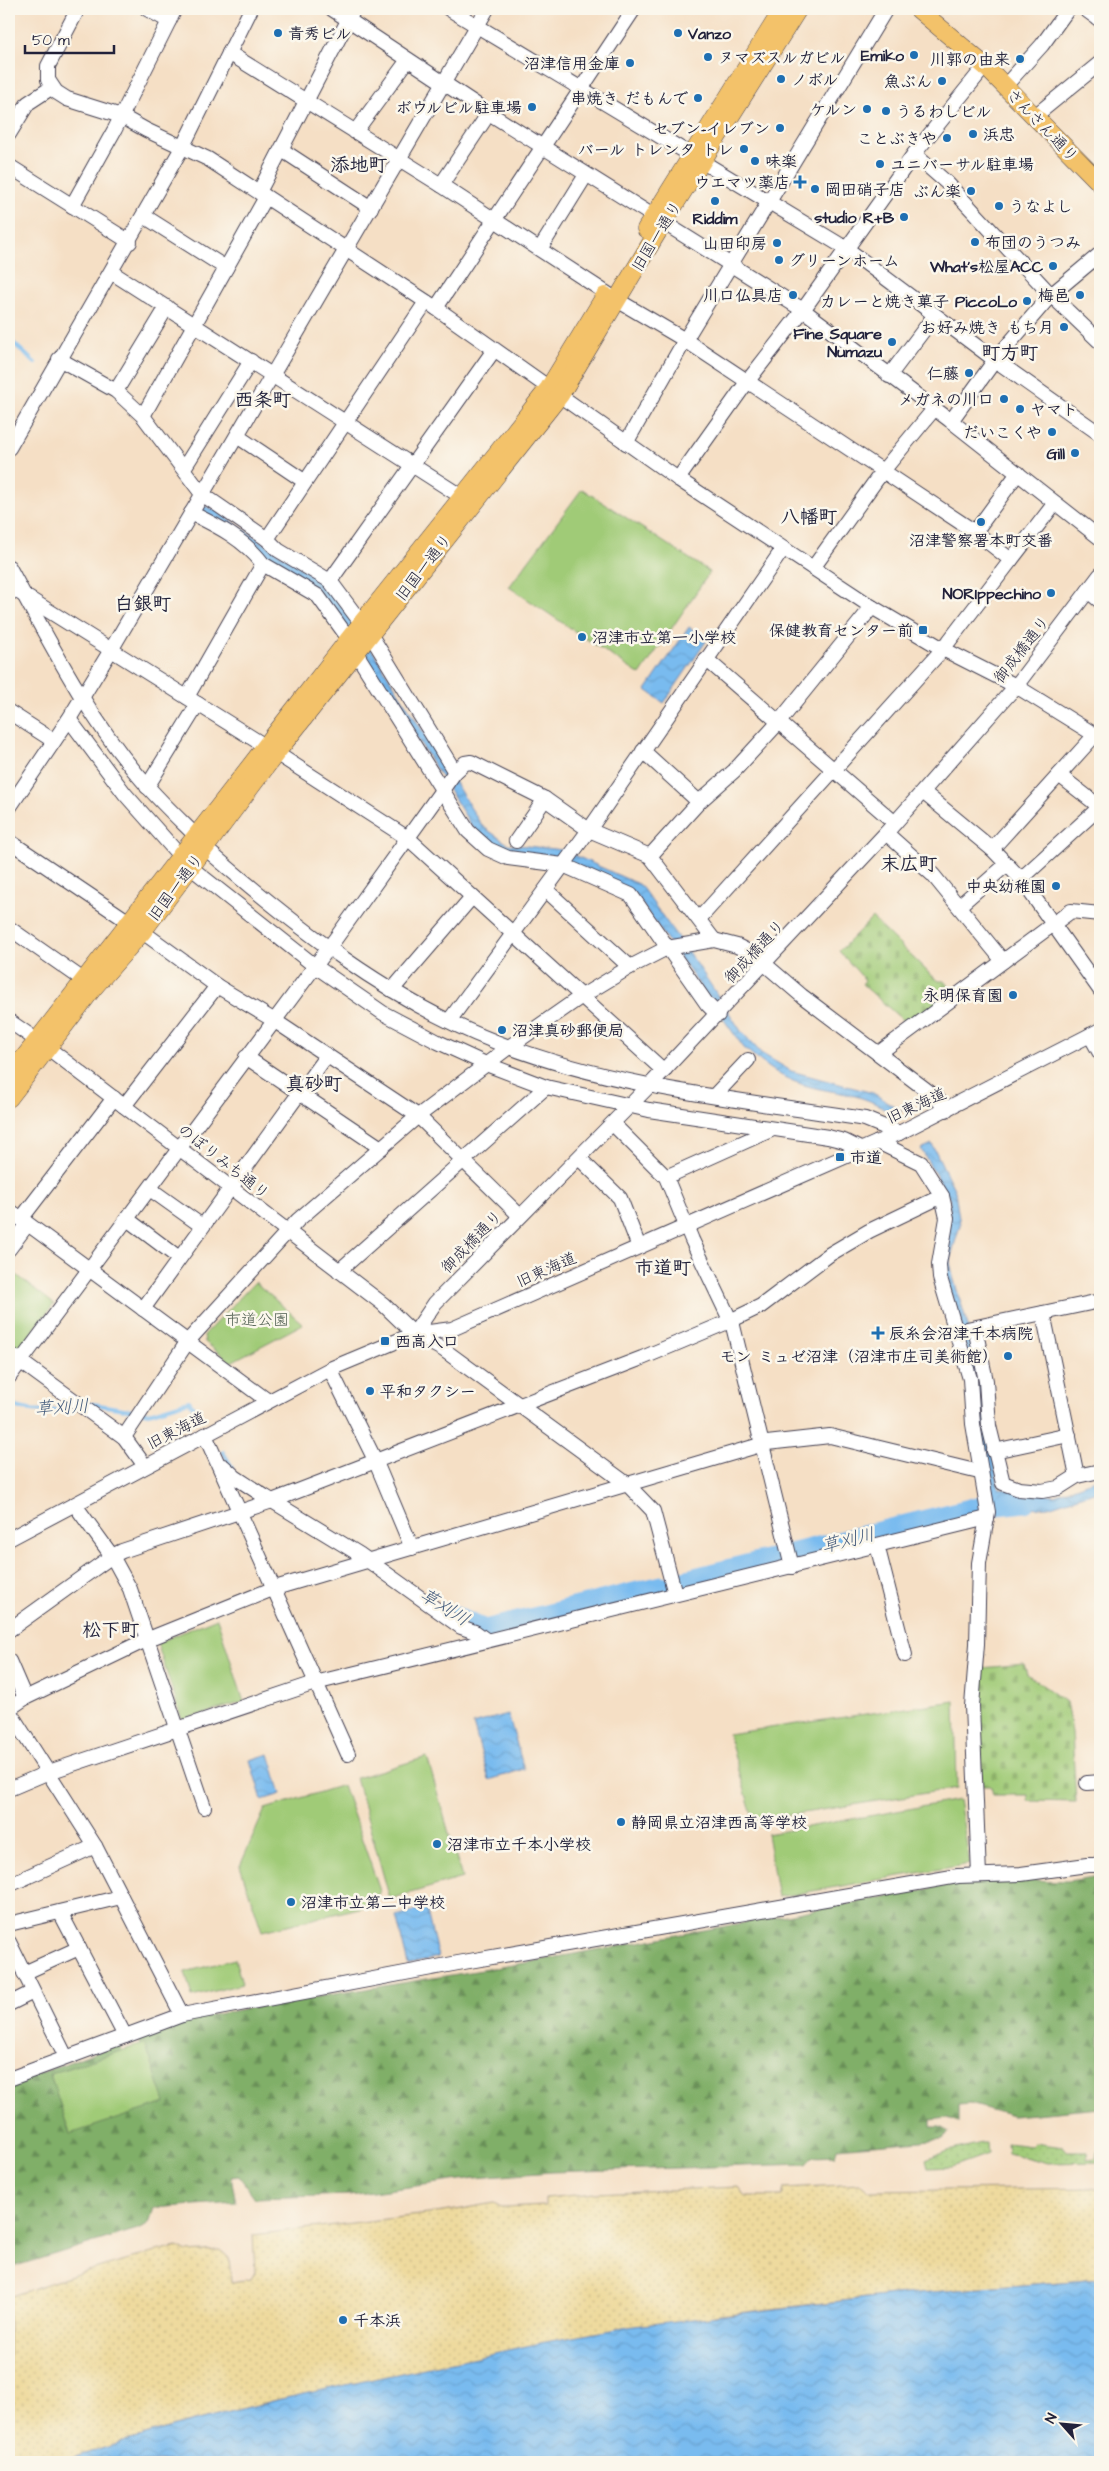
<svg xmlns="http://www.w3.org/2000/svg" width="1109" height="2471" font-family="'Architects Daughter','Klee One',sans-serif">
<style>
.grass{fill:url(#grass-dots);stroke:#617659}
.forest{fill:url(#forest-firs);stroke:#516852}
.sand{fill:url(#sand-dots);stroke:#887e6c}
.cemetery{fill:url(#cemetery-stones);stroke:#617659}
.park{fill:#a0cb77;stroke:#617659}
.water{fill:url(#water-waves);stroke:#4e6e95}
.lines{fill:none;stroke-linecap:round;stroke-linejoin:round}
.stream{stroke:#79bbef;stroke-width:4}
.river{stroke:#79bbef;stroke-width:21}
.minor-casing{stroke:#423e50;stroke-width:16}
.major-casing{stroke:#423e50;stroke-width:19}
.minor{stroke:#fff;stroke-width:14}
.major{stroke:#f3c26a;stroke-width:18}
.poi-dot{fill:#1f6fb2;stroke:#fbf7ec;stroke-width:2}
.labels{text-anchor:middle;stroke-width:5;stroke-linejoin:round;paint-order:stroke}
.poi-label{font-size:16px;font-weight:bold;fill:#22223b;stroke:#fbf7ec;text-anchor:end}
.street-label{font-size:16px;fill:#22223b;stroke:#fbf7ec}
.park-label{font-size:16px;fill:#4e5d50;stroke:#fbf7ec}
.water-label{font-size:18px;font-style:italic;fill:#40587a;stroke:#fbf7ec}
.quarter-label{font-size:19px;font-weight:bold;fill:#22223b;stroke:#fbf7ec}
</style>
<defs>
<pattern id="grass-dots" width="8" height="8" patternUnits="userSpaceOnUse" patternTransform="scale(1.25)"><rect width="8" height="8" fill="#a0cb77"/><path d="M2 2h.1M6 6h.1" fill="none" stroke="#8aae68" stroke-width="1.8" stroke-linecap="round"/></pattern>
<pattern id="forest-firs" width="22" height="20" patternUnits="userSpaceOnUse" patternTransform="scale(1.25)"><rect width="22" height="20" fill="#80af68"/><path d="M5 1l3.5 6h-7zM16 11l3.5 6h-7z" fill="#688e57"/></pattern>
<pattern id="sand-dots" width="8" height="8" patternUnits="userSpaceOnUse" patternTransform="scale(1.25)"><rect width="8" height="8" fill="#eeda9e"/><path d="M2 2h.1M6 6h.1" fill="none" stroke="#ccbb89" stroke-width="1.8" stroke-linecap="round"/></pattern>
<pattern id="cemetery-stones" width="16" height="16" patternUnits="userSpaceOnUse" patternTransform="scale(1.25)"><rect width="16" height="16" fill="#a0cb77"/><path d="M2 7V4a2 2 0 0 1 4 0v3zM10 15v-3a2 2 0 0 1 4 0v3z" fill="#8aae68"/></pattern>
<pattern id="water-waves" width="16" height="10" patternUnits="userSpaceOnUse" patternTransform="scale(1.25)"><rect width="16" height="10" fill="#79bbef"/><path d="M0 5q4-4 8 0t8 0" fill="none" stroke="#68a0ce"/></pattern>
</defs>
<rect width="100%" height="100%" fill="#fbf7ec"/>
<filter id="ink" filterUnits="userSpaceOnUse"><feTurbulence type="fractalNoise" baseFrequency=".02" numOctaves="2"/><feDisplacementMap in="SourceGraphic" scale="10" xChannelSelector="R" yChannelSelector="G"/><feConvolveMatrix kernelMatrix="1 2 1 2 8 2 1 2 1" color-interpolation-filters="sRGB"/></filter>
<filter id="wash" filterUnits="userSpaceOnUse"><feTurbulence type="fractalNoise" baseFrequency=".0096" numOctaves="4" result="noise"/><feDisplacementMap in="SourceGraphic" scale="20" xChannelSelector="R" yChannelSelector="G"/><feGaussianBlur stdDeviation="1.12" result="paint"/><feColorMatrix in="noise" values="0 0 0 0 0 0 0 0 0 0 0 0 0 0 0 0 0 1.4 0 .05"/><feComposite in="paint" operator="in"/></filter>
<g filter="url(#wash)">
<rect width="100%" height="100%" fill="#f5dfc5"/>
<g class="grass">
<polygon points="982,2143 987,2143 988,2154 952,2167 928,2168 926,2160 948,2151"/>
<polygon points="1007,2143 1031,2146 1034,2143 1064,2147 1067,2151 1088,2151 1088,2159 1096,2158 1097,2151 1100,2150 1100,2162 1048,2163 1008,2153"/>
</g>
<polygon class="forest" points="1100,1876 1100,2108 1013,2116 970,2104 958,2105 958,2122 947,2118 931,2120 931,2127 940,2127 949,2132 944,2139 837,2148 835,2156 812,2157 806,2164 551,2172 475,2178 350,2195 255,2198 239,2176 231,2177 236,2202 154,2208 149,2223 141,2228 9,2268 9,2085 119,2043 122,2051 50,2074 70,2134 145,2043 140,2045 137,2037 177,2022 243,2009 525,1963 982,1879 1068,1881"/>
<path class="sand" d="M861 2184 870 2191 1100 2188V2279L892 2295 720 2315 281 2399 171 2427 60 2462H9V2297C65 2277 120 2260 178 2247L187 2252 220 2250 229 2258 231 2282 251 2279 255 2272 253 2235 444 2212 494 2203 503 2208 545 2206V2198L595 2193 738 2187 745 2196H782L784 2188Z"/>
<g class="cemetery">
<polygon points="872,918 930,974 939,981 945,981 953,991 908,1025 862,984 865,980 839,951"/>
<polygon points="1024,1664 1027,1674 1066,1702 1072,1732 1076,1802 1028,1801 1028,1795 993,1795 991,1786 982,1786 978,1700 982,1668"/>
</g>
<g class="park">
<polygon points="582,489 710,572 640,675 509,587"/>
<polygon points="9,1269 54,1304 19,1349 14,1350 9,1346"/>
<polygon points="255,1282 303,1324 231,1362 205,1342 204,1335"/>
<polygon points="217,1618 244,1702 182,1720 157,1643"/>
<polygon points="955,1701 957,1788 754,1821 728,1734"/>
<polygon points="427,1757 462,1878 390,1899 356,1778"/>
<polygon points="343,1785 380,1891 372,1905 262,1931 240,1866 265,1809"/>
<polygon points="959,1800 970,1864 778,1897 767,1834"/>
<polygon points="235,1959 242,1984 192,1997 185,1972"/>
<polygon points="145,2043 165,2103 70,2134 50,2074"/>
</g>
<g class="water">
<path d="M203 505 217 511 329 587 374 653 482 826 508 844 563 850 640 885 697 964 741 1031 761 1053 791 1071 873 1093 902 1111 894 1116C861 1088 829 1096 793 1081 775 1074 759 1060 744 1048L634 893 506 855 485 843 469 822 404 717 363 657 341 621 277 566 199 513Z"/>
<polygon points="689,627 707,640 664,703 646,690"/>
<polygon points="932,1144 955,1191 960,1225 950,1260 953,1277 972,1339 999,1488 1054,1495 1100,1478 1100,1490 1048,1507 998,1509 993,1497 977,1431 961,1321 949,1288 945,1267 950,1200 921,1149"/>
<polygon points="508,1714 524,1769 489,1780 473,1724"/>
<polygon points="269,1754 281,1794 262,1800 250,1760"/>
<polygon points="426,1908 438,1957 408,1965 396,1916"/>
<polygon points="1100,2279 1100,2462 60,2462 171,2427 281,2399 545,2342 634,2326 892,2295"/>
</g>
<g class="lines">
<g class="stream">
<polyline points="9,339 35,363"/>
<path d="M9 1404C32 1414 52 1411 77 1407"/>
<polyline points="86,1406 93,1404 136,1411"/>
<polyline points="143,1412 149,1413 189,1401 198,1414"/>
<polyline points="223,1452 232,1467"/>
</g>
<g class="river">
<polyline points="683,1581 978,1507 1025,1502"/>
<polyline points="456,1617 485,1630 662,1586"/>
</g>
</g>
</g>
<g filter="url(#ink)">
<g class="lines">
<g class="minor-casing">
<g id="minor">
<polyline points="78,9 48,66 48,80 56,92 67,99 121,116 146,130 208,159 436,308 678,479 872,607 943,649 1016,686 1100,738"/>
<polyline points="147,9 169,21"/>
<polyline points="332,9 489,113 803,310 951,421 1100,538"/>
<polyline points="449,9 847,249 995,360 1100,434"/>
<polyline points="1085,9 1100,20"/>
<polyline points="229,53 441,185 617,300 685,340 975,532 1011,560 943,649 699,919"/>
<polyline points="1005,86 1042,45 1068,9"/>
<polyline points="1035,116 1100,63"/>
<polyline points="355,132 408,60"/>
<polyline points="9,134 28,103 51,88"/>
<polyline points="282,150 371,208"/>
<polyline points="914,154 947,183 1051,295 1100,342"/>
<polyline points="9,166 130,242"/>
<polyline points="441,185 489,113"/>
<polyline points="259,192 354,9"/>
<polyline points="72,206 115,129 175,9"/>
<polyline points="144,216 226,268"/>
<polyline points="540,249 586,175"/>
<polyline points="111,272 462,497"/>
<polyline points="436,308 634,9"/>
<polyline points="59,359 116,391 143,416 202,494 267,539 278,550 330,581 362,624"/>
<polyline points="889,376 935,315"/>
<polyline points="116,391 167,307"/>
<polyline points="143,416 266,197"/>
<polyline points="951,421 995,360 1051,295 1100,254"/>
<polyline points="237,436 304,481"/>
<polyline points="626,443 685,340 886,9"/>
<polyline points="9,448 183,146 251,9"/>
<polyline points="184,468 251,361"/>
<polyline points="678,479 747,382 803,310 914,154 985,66"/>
<path d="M191 513C218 526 245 540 263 564L318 596 349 639"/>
<polyline points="975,532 1018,473"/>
<polyline points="267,539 426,302"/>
<polyline points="1011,560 1055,503"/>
<path d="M9 567C50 643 90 722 148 787 163 804 180 820 196 836"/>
<polyline points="813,568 882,472 934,409"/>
<polyline points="330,581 494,350"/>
<polyline points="9,586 265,746 409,839 664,1071"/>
<polyline points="1088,591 1100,601"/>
<polyline points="370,634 455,772"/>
<polyline points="356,653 468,831 488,849 508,858 563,865 631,895 707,1004 718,1015"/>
<polyline points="706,659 895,823"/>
<polyline points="187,697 263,564"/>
<polyline points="9,712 54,741"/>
<polyline points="69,719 125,794 180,856"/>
<polyline points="643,751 699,802"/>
<polyline points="147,787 198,704"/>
<polyline points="923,792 992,849 1021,879 1100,990"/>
<polyline points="9,808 69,719 111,650 487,9"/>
<polyline points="886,833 933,875 1003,961"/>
<polyline points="9,841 129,922 217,986 275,1021 418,1116 520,1216"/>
<polyline points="516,841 545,799"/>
<path d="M205 848C290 922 389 1001 496 1042 613 1088 741 1100 865 1119L899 1133"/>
<polyline points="992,849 1095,735"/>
<polyline points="650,856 699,802 734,771 779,722 872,607"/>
<polyline points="190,867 315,966 383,1013 438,1042 486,1064 546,1087 649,1110 828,1137 844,1141 860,1149"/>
<polyline points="1021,879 1100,807 1059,775"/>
<polyline points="546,890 630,967"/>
<polyline points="959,906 1007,864"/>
<polyline points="9,928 92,986"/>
<polyline points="392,990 472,897"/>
<polyline points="9,1021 48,1048 383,1304 414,1334 444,1350 627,1484 653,1511 675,1594"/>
<polyline points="449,1021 589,830 783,549"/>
<polyline points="1090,1035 1100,1053"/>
<polyline points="879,1053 1071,911 1100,914"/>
<polyline points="246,1057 381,1148"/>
<polyline points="714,1096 748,1060"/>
<polyline points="124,1106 217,986"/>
<polyline points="613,1124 666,1177 692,1240 733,1326 792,1567"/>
<polyline points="878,1142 921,1163 942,1196 947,1218 939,1264 940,1278 970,1379 973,1424 988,1512 979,1563 977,1644 972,1706 979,1875"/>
<polyline points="579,1158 620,1198 639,1247"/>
<polyline points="666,1177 773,1129"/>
<polyline points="150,1189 202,1226"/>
<polyline points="9,1210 268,1401"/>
<polyline points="21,1219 114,1098"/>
<polyline points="127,1219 179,1258"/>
<polyline points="9,1249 27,1225"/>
<polyline points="339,1271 546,1087"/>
<polyline points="143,1309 327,1055"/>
<polyline points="1043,1313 1077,1476"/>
<polyline points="975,1328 986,1381 989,1426 1003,1483 1019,1489 1042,1491 1058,1488 1077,1476 1100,1471"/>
<polyline points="967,1329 1100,1301"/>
<polyline points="414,1334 435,1303 650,1085 886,833 1016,686 1100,575"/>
<polyline points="9,1353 124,1437 145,1466"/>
<polyline points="330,1369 375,1460 412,1548"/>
<polyline points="9,1377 336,938 455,772 465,763 471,762 545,799 589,830 650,856 714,940"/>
<polyline points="205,1435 348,1754"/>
<polyline points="124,1437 188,1341 298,1220 418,1116 509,1047 582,996 630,967 667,948 714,940 737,946 753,954 802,996 937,1098 946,1110"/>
<polyline points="994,1451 1069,1435"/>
<polyline points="223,1466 235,1477 264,1496 359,1554 461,1627 475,1632 486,1640"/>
<polyline points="75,1505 112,1556 130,1589 204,1807"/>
<polyline points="9,1539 330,1369 414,1334 452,1329 899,1133 1100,1030"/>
<polyline points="877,1545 905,1655"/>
<polyline points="9,1630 112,1556 122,1551 272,1501 642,1358 730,1321 761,1306 830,1254 869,1231 942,1196"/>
<polyline points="9,1661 25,1698"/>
<polyline points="9,1709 25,1698 146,1640 275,1588 767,1443 830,1436 979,1472"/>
<polyline points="9,1711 95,1846 182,2015"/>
<polyline points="1087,1783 1100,1782"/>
<polyline points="9,1789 49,1772 315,1683 987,1518"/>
<polyline points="9,1885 95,1846"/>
<polyline points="60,1912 125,2036"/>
<polyline points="9,1924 121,1897"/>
<polyline points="9,1942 66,2057"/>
<polyline points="24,1973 79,1948"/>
<polyline points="9,2004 33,1992"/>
<polyline points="9,2079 182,2015 458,1963 958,1876 1021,1874 1087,1865 1100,1865"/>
</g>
</g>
<g class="major-casing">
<g id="major">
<polyline points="918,9 985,66 1100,183"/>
<polyline points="646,229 783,9"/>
<polyline points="9,1077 349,639 549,388 605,296"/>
<polyline points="9,1098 94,987 142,932 276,753 560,395 663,223 798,9"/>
</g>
</g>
<use href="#minor" class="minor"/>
<use href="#major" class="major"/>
</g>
</g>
<g class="poi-dot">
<circle cx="278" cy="33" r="5"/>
<circle cx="678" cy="33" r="5"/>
<circle cx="914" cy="55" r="5"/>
<circle cx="708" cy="57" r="5"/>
<circle cx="1020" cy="59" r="5"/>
<circle cx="630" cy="63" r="5"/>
<circle cx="781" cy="79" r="5"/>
<circle cx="942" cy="81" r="5"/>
<circle cx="698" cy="98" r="5"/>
<circle cx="532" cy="107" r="5"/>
<circle cx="867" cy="109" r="5"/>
<circle cx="886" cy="111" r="5"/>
<circle cx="780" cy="128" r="5"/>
<circle cx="973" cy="134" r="5"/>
<circle cx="947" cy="138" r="5"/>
<circle cx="744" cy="149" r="5"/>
<circle cx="755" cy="161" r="5"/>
<circle cx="880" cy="164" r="5"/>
<path d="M797.5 174.5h5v5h5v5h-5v5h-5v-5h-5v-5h5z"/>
<circle cx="815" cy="189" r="5"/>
<circle cx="971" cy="191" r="5"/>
<circle cx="715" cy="201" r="5"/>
<circle cx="999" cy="206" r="5"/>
<circle cx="904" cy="217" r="5"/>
<circle cx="975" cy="242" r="5"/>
<circle cx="777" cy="243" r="5"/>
<circle cx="779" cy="260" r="5"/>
<circle cx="1053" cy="266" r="5"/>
<circle cx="793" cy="295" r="5"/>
<circle cx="1080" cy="295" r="5"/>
<circle cx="1027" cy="301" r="5"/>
<circle cx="1064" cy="327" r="5"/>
<circle cx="892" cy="342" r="5"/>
<circle cx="969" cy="373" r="5"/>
<circle cx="1004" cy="399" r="5"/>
<circle cx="1020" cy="409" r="5"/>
<circle cx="1052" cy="432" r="5"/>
<circle cx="1075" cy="453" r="5"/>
<circle cx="981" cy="522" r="5"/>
<circle cx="1051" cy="593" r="5"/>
<rect x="918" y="625" width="10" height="10" rx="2.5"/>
<circle cx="582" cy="637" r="5"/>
<circle cx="1056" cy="886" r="5"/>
<circle cx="1013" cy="995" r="5"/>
<circle cx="502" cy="1030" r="5"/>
<rect x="835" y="1152" width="10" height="10" rx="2.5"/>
<path d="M875.5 1325.5h5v5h5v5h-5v5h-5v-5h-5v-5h5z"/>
<rect x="380" y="1336" width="10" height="10" rx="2.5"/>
<circle cx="1008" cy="1356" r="5"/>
<circle cx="370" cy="1391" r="5"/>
<circle cx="621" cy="1822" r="5"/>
<circle cx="437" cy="1844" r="5"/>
<circle cx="291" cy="1902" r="5"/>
<circle cx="343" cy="2320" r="5"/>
</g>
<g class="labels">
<g class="poi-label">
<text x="288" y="39" text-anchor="start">青秀ビル</text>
<text x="688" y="39" text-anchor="start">Vanzo</text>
<text x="904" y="61">Emiko</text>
<text x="718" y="63" text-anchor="start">ヌマズスルガビル</text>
<text x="1010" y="65">川郭の由来</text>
<text x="620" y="69">沼津信用金庫</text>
<text x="791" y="85" text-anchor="start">ノボル</text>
<text x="932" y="87">魚ぶん</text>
<text x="688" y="104">串焼き だもんで</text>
<text x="522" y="113">ボウルビル駐車場</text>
<text x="857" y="115">ケルン</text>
<text x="896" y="117" text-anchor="start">うるわしビル</text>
<text x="770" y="134">セブン-イレブン</text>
<text x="983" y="140" text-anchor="start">浜忠</text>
<text x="937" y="144">ことぶきや</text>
<text x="734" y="155">バール トレンタ トレ</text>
<text x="765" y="167" text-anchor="start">味楽</text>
<text x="890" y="170" text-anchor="start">ユニバーサル駐車場</text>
<text x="790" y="188">ウエマツ薬店</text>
<text x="825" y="195" text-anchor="start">岡田硝子店</text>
<text x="961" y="197">ぶん楽</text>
<text x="1009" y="212" text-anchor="start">うなよし</text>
<text x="894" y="223">studio R+B</text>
<text x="715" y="224" text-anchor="middle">Riddim</text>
<text x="985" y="248" text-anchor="start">布団のうつみ</text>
<text x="767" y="249">山田印房</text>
<text x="789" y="266" text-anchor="start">グリーンホーム</text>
<text x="1043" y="272">What’s松屋ACC</text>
<text x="783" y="301">川口仏具店</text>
<text x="1070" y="301">梅邑</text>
<text x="1017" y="307">カレーと焼き菓子 PiccoLo</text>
<text x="1054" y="333">お好み焼き もち月</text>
<text x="882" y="339">Fine Square<tspan x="882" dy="18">Numazu</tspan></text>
<text x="959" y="379">仁藤</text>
<text x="994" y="405">メガネの川口</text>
<text x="1030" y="415" text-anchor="start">ヤマト</text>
<text x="1042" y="438">だいこくや</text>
<text x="1065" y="459">Gill</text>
<text x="981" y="546" text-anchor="middle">沼津警察署本町交番</text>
<text x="1041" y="599">NORIppechino</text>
<text x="913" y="636">保健教育センター前</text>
<text x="592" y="643" text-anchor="start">沼津市立第一小学校</text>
<text x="1046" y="892">中央幼稚園</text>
<text x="1003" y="1001">永明保育園</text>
<text x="512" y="1036" text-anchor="start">沼津真砂郵便局</text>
<text x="850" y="1163" text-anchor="start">市道</text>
<text x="889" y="1339" text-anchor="start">辰糸会沼津千本病院</text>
<text x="395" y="1347" text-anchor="start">西高入口</text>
<text x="998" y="1362">モン ミュゼ沼津（沼津市庄司美術館）</text>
<text x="380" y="1397" text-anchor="start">平和タクシー</text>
<text x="631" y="1828" text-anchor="start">静岡県立沼津西高等学校</text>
<text x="447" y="1850" text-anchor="start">沼津市立千本小学校</text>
<text x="301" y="1908" text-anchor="start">沼津市立第二中学校</text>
<text x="353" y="2326" text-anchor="start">千本浜</text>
</g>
<g class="street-label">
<text transform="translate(1043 125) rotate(46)" y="6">さんさん通り</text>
<text transform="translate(656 236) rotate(-58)" y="6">旧国一通り</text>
<text transform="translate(423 567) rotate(-52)" y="6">旧国一通り</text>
<text transform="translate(1021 649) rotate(-52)" y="6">御成橋通り</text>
<text transform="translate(175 887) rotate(-53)" y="6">旧国一通り</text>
<text transform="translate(754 951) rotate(-47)" y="6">御成橋通り</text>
<text transform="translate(916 1105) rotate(-25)" y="6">旧東海道</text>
<text transform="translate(224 1161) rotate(38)" y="6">のぼりみち通り</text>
<text transform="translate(471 1241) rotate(-46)" y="6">御成橋通り</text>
<text transform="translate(546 1269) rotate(-24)" y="6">旧東海道</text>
<text transform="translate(176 1430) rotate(-27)" y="6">旧東海道</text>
</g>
<g class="park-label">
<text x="257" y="1325">市道公園</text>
</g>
<g class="water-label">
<text transform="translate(62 1407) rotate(-3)" y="6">草刈川</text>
<text transform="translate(848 1540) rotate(-14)" y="6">草刈川</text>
<text transform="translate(445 1607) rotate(32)" y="6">草刈川</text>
</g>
<g class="quarter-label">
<text x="359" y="171">添地町</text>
<text x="1010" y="359">町方町</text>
<text x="263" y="406">西条町</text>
<text x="809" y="523">八幡町</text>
<text x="143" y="610">白銀町</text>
<text x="909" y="870">末広町</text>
<text x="314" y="1090">真砂町</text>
<text x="663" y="1274">市道町</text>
<text x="111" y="1636">松下町</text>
</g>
</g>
<rect width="1109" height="2471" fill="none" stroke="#fbf7ec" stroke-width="30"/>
<g transform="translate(1062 2424) rotate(297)" stroke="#fbf7ec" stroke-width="4" paint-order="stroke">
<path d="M0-4L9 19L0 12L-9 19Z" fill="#22223b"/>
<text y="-8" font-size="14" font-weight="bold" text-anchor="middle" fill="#22223b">N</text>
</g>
<path d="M25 45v8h89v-8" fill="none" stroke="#22223b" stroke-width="2.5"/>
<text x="32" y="45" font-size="15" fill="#22223b" stroke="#fbf7ec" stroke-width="4" paint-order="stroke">50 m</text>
</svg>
